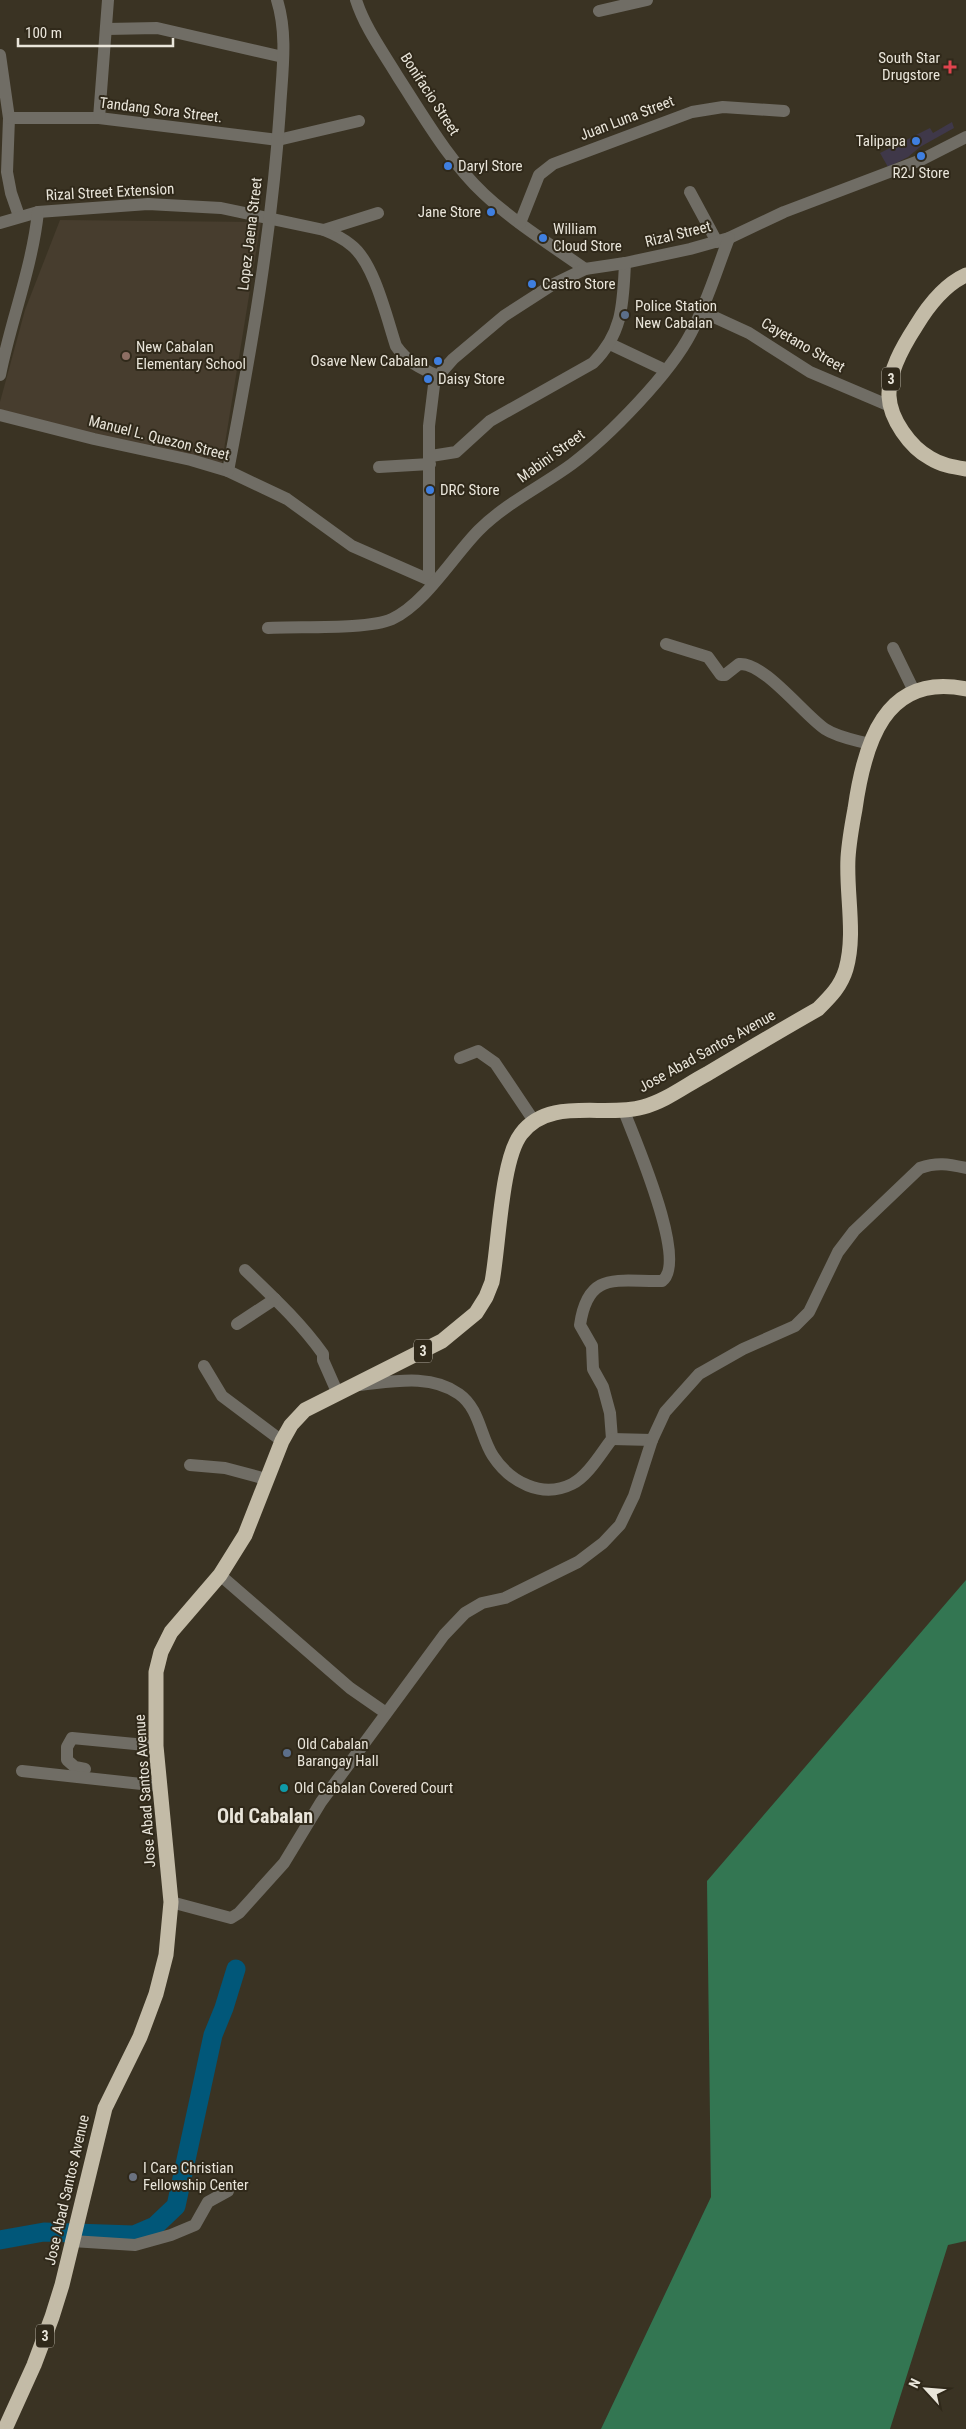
<svg xmlns="http://www.w3.org/2000/svg" width="966" height="2429" font-family="'Roboto Condensed',sans-serif">
<style>
.commercial{fill:#3f3849}
.education{fill:#473d2e}
.forest{fill:#337652}
.lines{fill:none;stroke-linecap:round;stroke-linejoin:round}
.river{stroke:#015779;stroke-width:19}
.street{stroke:#706d65;stroke-width:12}
.highway{stroke:#c3bba7;stroke-width:15}
.health-dot{fill:#e0444e;stroke:#30291a;stroke-width:2}
.shop-dot{fill:#3f7fe0;stroke:#30291a;stroke-width:2}
.service-dot{fill:#5c6f8a;stroke:#30291a;stroke-width:2}
.education-dot{fill:#8d6e63;stroke:#30291a;stroke-width:2}
.culture-dot{fill:#0f9aa8;stroke:#30291a;stroke-width:2}
.worship-dot{fill:#6b7280;stroke:#30291a;stroke-width:2}
.labels{text-anchor:middle;stroke-width:4;stroke-linejoin:round;paint-order:stroke}
.shield{fill:#30291a;stroke:#b2ada0;stroke-width:1}
.shield-label{font-size:14px;font-weight:bold;fill:#e9e5da}
.poi-label{font-size:15px;fill:#e9e5da;stroke:#30291a;text-anchor:start}
.street-label{font-size:15px;fill:#e9e5da;stroke:#30291a}
.district-label{font-size:20px;font-weight:bold;fill:#e9e5da;stroke:#30291a}
</style>
<rect width="100%" height="100%" fill="#3a3323"/>
<polygon class="commercial" points="952,122 954,128 920,147 908,157 888,167 880,153 930,128 933,133"/>
<polygon class="education" points="60,220 261,222 221,468 0,411 0,402 25,310"/>
<polygon class="forest" points="966,1580 966,2241 948,2245 890,2429 601,2429 711,2197 707,1881"/>
<g class="lines">
<polyline class="river" points="0,2240 44,2232 134,2235 155,2226 176,2206 213,2035 224,2008 236,1969"/>
<g class="street">
<path d="M356 0C365 28 383 52 398 77 424 117 449 161 484 194 514 222 551 245 585 269"/>
<polyline points="599,11 647,0"/>
<polyline points="107,29 157,28 283,57"/>
<polyline points="0,55 9,118 7,172 11,193 19,216"/>
<polyline points="9,118 99,118 278,140 359,121"/>
<polyline points="99,118 108,0"/>
<polyline points="690,192 717,242"/>
<path d="M0 223 38 212 148 204 221 208 324 230C334 234 343 238 351 245 374 262 387 319 396 346 407 362 420 368 438 376"/>
<polyline points="520,223 539,175 553,164 692,112 723,107 784,111"/>
<polyline points="324,230 378,213"/>
<polyline points="701,311 749,333 810,372 890,406"/>
<polyline points="610,344 665,370"/>
<path d="M0 375C11 320 32 268 38 212"/>
<polyline points="0,415 94,439 191,460 228,471 287,499 352,546 434,582"/>
<path d="M431 456 456 452 490 421 593 363C623 333 623 304 625 263"/>
<polyline points="379,467 430,464"/>
<path d="M228 471C251 351 272 231 280 109 282 73 288 35 277 0"/>
<polyline points="429,580 429,426 434,385 438,376 453,359 504,316 552,285 585,269 625,263 690,249 729,238 784,212 921,160 966,137"/>
<path d="M268 628C298 626 367 630 392 619 425 604 454 555 479 530 506 503 542 486 572 464 609 436 670 374 691 333 707 303 717 269 729 238"/>
<path d="M666 644 708 657 721 675H725L739 664C763 661 805 716 825 729 837 737 855 740 869 744"/>
<polyline points="893,648 914,691"/>
<polyline points="460,1058 478,1051 495,1063 534,1121"/>
<path d="M245 1270C273 1297 300 1322 323 1354V1360L338 1394"/>
<polyline points="237,1324 275,1299"/>
<polyline points="204,1366 222,1396 282,1441"/>
<path d="M359 1385C391 1382 430 1373 459 1394 480 1409 480 1436 493 1456 510 1482 542 1499 572 1484 588 1476 601 1453 612 1439L610 1413 603 1387 593 1369 592 1346 580 1325C588 1270 617 1282 662 1281 689 1262 634 1138 624 1111"/>
<polyline points="612,1439 652,1440"/>
<polyline points="190,1465 225,1468 266,1479"/>
<polyline points="220,1575 350,1688 386,1713"/>
<polyline points="85,1769 75,1767 67,1760 67,1747 72,1738 156,1746"/>
<polyline points="22,1771 160,1786"/>
<path d="M171 1902 231 1918 239 1913 284 1863 321 1802 444 1635 465 1613 482 1603 505 1598 578 1562 603 1543 620 1525 634 1496 652 1440 665 1412 699 1374 743 1349 795 1326 809 1312 838 1252 854 1231 920 1168C937 1162 948 1164 966 1168"/>
<polyline points="72,2241 135,2245 171,2235 195,2225 208,2202 228,2191"/>
</g>
<g class="highway">
<path d="M966 275C944 285 928 306 916 326 903 346 888 372 889 396 890 419 910 447 930 458 941 465 953 467 966 469"/>
<path d="M5 2429 34 2365 52 2317 62 2285 105 2108 140 2037 156 1994 166 1955 171 1902 156 1746V1672L161 1652 171 1632 220 1575 245 1535 282 1441 291 1425 305 1410 442 1341 476 1313 486 1297 492 1282C499 1245 501 1160 521 1134 549 1096 604 1118 643 1107 666 1101 686 1085 707 1074 744 1052 781 1030 818 1009 831 996 841 986 846 969 856 934 846 894 848 858 849 842 852 825 855 809 864 745 884 672 966 689"/>
</g>
</g>
<path class="health-dot" d="M947.5 59.5h5v5h5v5h-5v5h-5v-5h-5v-5h5z"/>
<g class="shop-dot">
<circle cx="916" cy="141" r="5"/>
<circle cx="921" cy="156" r="5"/>
<circle cx="448" cy="166" r="5"/>
<circle cx="491" cy="212" r="5"/>
<circle cx="543" cy="238" r="5"/>
<circle cx="532" cy="284" r="5"/>
<circle cx="438" cy="361" r="5"/>
<circle cx="428" cy="379" r="5"/>
<circle cx="430" cy="490" r="5"/>
</g>
<g class="service-dot">
<circle cx="625" cy="315" r="5"/>
<circle cx="287" cy="1753" r="5"/>
</g>
<circle class="education-dot" cx="126" cy="356" r="5"/>
<circle class="culture-dot" cx="284" cy="1788" r="5"/>
<circle class="worship-dot" cx="133" cy="2177" r="5"/>
<g class="labels">
<g class="shield">
<rect x="882" y="367.5" width="18" height="23" rx="4"/>
<rect x="414" y="1339.5" width="18" height="23" rx="4"/>
<rect x="36" y="2324.5" width="18" height="23" rx="4"/>
</g>
<g class="shield-label">
<text x="891" y="384">3</text>
<text x="423" y="1356">3</text>
<text x="45" y="2341">3</text>
</g>
<g class="poi-label">
<text x="940" y="63" text-anchor="end">South Star<tspan x="940" dy="17">Drugstore</tspan></text>
<text x="906" y="146" text-anchor="end">Talipapa</text>
<text x="458" y="171">Daryl Store</text>
<text x="921" y="178" text-anchor="middle">R2J Store</text>
<text x="481" y="217" text-anchor="end">Jane Store</text>
<text x="553" y="234">William<tspan x="553" dy="17">Cloud Store</tspan></text>
<text x="542" y="289">Castro Store</text>
<text x="635" y="311">Police Station<tspan x="635" dy="17">New Cabalan</tspan></text>
<text x="136" y="352">New Cabalan<tspan x="136" dy="17">Elementary School</tspan></text>
<text x="428" y="366" text-anchor="end">Osave New Cabalan</text>
<text x="438" y="384">Daisy Store</text>
<text x="440" y="495">DRC Store</text>
<text x="297" y="1749">Old Cabalan<tspan x="297" dy="17">Barangay Hall</tspan></text>
<text x="294" y="1793">Old Cabalan Covered Court</text>
<text x="143" y="2173">I Care Christian<tspan x="143" dy="17">Fellowship Center</tspan></text>
</g>
<g class="street-label">
<text transform="translate(430 94) rotate(57)" y="5">Bonifacio Street</text>
<text transform="translate(161 110) rotate(7)" y="5">Tandang Sora Street.</text>
<text transform="translate(627 118) rotate(-21)" y="5">Juan Luna Street</text>
<text transform="translate(110 192) rotate(-3)" y="5">Rizal Street Extension</text>
<text transform="translate(250 234) rotate(-83)" y="5">Lopez Jaena Street</text>
<text transform="translate(678 234) rotate(-14)" y="5">Rizal Street</text>
<text transform="translate(803 345) rotate(30)" y="5">Cayetano Street</text>
<text transform="translate(159 438) rotate(14)" y="5">Manuel L. Quezon Street</text>
<text transform="translate(551 456) rotate(-36)" y="5">Mabini Street</text>
<text transform="translate(707 1051) rotate(-29)" y="5">Jose Abad Santos Avenue</text>
<text transform="translate(145 1791) rotate(-94)" y="5">Jose Abad Santos Avenue</text>
<text transform="translate(67 2190) rotate(-77)" y="5">Jose Abad Santos Avenue</text>
</g>
<g class="district-label">
<text x="265" y="1823">Old Cabalan</text>
</g>
</g>
<g transform="translate(926 2389) rotate(296)" stroke="#30291a" stroke-width="4" paint-order="stroke">
<path d="M0-4L9 19L0 12L-9 19Z" fill="#e9e5da"/>
<text y="-8" font-size="14" font-weight="bold" text-anchor="middle" fill="#e9e5da">N</text>
</g>
<path d="M18 38v8h155v-8" fill="none" stroke="#e9e5da" stroke-width="2.5"/>
<text x="25" y="38" font-size="15" fill="#e9e5da" stroke="#30291a" stroke-width="4" paint-order="stroke">100 m</text>
</svg>
